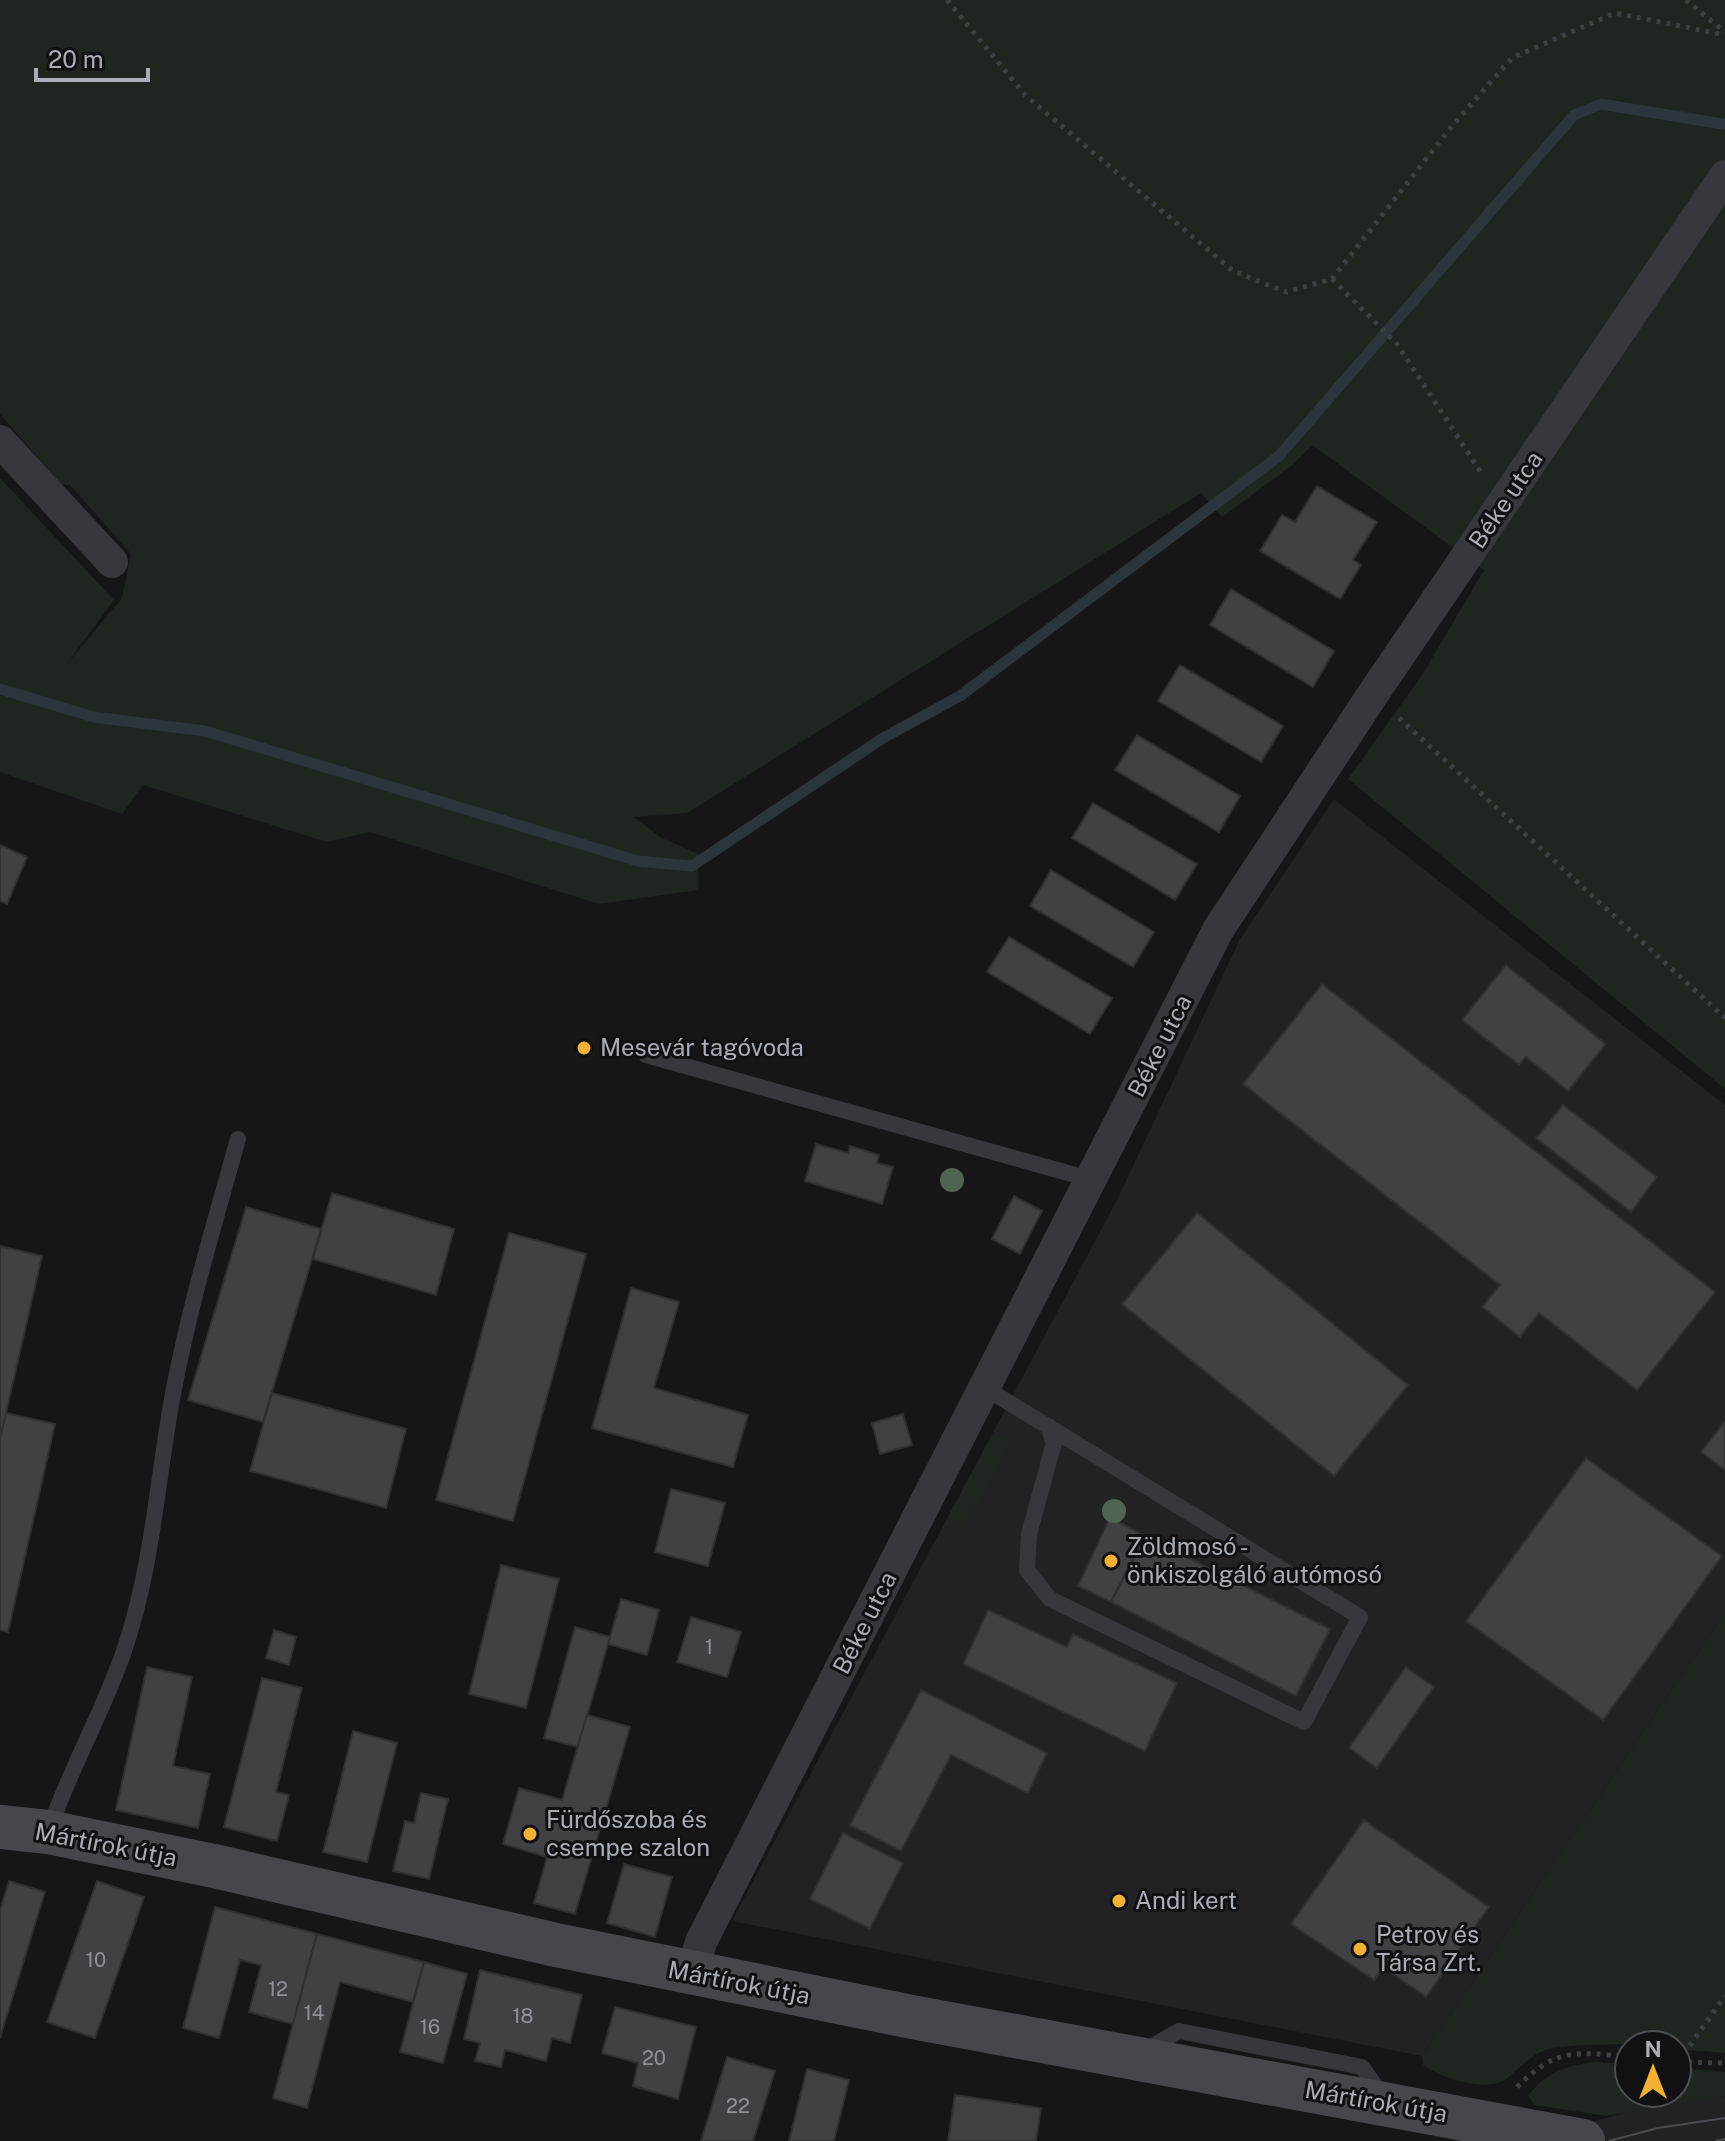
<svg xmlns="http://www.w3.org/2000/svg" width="1725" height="2141" font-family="'Public Sans',sans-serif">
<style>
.built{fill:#222225}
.green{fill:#1e261f}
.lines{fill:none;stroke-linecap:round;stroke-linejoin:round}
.stream{stroke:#2c353c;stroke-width:11}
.building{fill:#404145;stroke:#303034;stroke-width:2}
.path{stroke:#3d3f44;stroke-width:5;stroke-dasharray:4 6;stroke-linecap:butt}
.service{stroke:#37383d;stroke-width:16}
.minor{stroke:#37383d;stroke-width:32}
.secondary{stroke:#45474d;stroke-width:44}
.tram{stroke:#4a4c52;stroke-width:2}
.tree{fill:#506452}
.poi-dot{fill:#f2b134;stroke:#111113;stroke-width:3}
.labels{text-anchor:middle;stroke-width:6;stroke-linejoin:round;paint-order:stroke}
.number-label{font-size:20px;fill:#8e929b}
.street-label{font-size:24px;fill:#a8adb8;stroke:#111113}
.poi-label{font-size:24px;fill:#a8adb8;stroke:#111113;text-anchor:start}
</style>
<rect width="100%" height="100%" fill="#161618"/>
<g class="built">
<polygon points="1334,799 1725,1105 1725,1612 1422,2056 732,1921 1116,1202 1240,939"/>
<polygon points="1725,2096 1725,2141 1521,2141 1646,2107"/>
</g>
<g class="green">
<polygon points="0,0 1725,0 1725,1089 1348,779 1422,675 1484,570 1312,445 1291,466 1222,517 1201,493 687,813 634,817 660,837 698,854 698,890 599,904 370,832 327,842 143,785 122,814 0,772 0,478 114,600 66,665 122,598 131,554 70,485 61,484 0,414"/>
<polygon points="1004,1436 1009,1447 964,1527 948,1517 991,1437"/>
<path d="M1725 1612V2053L1677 2049V2045C1636 2045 1594 2042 1553 2048 1534 2051 1520 2068 1506 2079 1486 2093 1441 2078 1423 2065L1422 2056Z"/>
<path d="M1597 2062 1629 2064V2093H1677V2068L1725 2072V2096L1606 2116 1535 2105 1528 2096C1547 2071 1567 2065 1597 2062Z"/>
</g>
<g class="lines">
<polyline class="stream" points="0,689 94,717 205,731 638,861 692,866 883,738 960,696 1279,456 1574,115 1601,104 1723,124"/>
</g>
<g class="building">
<polygon points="1317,486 1377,522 1353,560 1361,565 1340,599 1260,551 1282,515 1295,522"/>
<polygon points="1231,589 1334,651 1313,687 1210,625"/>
<polygon points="1180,665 1283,726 1261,762 1158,701"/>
<polygon points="1137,735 1240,796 1219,832 1115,770"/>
<polygon points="1093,803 1197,864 1175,900 1072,838"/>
<polygon points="0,845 27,857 7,904 0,901"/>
<polygon points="1051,870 1154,932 1133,967 1030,906"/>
<polygon points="1009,937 1112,998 1090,1034 987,972"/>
<polygon points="1506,965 1606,1044 1568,1091 1526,1057 1519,1065 1462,1020"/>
<polygon points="1322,984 1715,1292 1637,1390 1539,1313 1520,1337 1482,1307 1500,1285 1243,1084"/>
<polygon points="1563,1105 1657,1177 1631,1212 1536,1138"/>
<polygon points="816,1144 848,1153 850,1146 879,1155 877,1163 893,1167 882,1204 805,1181"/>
<polygon points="332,1193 454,1229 436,1295 313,1259"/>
<polygon points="1014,1196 1042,1211 1020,1254 992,1239"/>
<polygon points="246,1207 321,1229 263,1422 188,1400"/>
<polygon points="1197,1213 1408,1385 1334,1476 1122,1304"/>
<polygon points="509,1233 586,1254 513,1521 436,1500"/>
<polygon points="0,1246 42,1256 0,1439"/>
<polygon points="631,1288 679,1302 654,1388 748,1415 733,1467 592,1428"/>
<polygon points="272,1393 406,1429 386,1508 250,1471"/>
<polygon points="6,1413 55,1424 8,1632 0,1630 0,1439"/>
<polygon points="903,1414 912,1445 880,1454 872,1423"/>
<polygon points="1725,1421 1725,1470 1701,1452"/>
<polygon points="1586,1458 1722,1556 1603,1720 1466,1621"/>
<polygon points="671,1489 725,1503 708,1566 655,1552"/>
<polygon points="1110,1517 1145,1536 1111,1602 1078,1586"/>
<polygon points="1145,1536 1330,1629 1296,1696 1111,1602"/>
<polygon points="501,1565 559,1579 526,1708 469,1694"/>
<polygon points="621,1599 659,1610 647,1655 608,1644"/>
<polygon points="988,1610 1067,1647 1073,1634 1177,1683 1145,1751 963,1664"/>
<polygon points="691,1617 741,1632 727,1677 677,1662"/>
<polygon points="575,1627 610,1637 578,1747 544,1738"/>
<polygon points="274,1630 296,1637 289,1665 266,1658"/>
<polygon points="147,1667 192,1677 173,1766 210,1774 198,1828 116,1810"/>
<polygon points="1406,1667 1434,1687 1377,1768 1349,1748"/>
<polygon points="262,1678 302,1688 276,1792 289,1795 277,1841 224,1827"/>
<polygon points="921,1690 1047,1753 1028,1793 951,1755 901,1851 850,1825"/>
<polygon points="587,1715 630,1727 575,1914 534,1903 547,1857 503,1844 519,1788 562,1800"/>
<polygon points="353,1731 397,1743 367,1862 323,1852"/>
<polygon points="421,1793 448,1799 429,1879 393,1871 405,1821 414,1823"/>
<polygon points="1364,1820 1489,1907 1426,1997 1383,1967 1374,1980 1291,1924"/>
<polygon points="843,1833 903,1863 870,1929 810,1899"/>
<polygon points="624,1864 672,1877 655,1937 607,1923"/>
<polygon points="9,1881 45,1892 0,2038 0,1910"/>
<polygon points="97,1881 144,1897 95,2038 47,2022"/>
<polygon points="215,1907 317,1934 293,2024 249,2012 261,1965 240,1960 219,2038 183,2028"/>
<polygon points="317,1934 424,1962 413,2002 340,1982 307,2108 273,2098"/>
<polygon points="424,1962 467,1974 443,2063 400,2052"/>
<polygon points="480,1970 582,1995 570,2043 552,2038 546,2061 505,2050 501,2067 475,2061 480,2043 464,2039"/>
<polygon points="615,2007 696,2027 678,2099 633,2086 638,2063 602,2053"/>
<polygon points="727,2057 775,2071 753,2141 701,2141"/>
<polygon points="807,2069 849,2080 834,2141 789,2141"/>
<polygon points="955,2095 1041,2108 1036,2141 948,2141"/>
</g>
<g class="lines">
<g class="path">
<polyline points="947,0 1025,95 1233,271 1286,292 1332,279 1452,126 1512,58 1615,13 1725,35"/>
<polyline points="1686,0 1725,32"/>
<polyline points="1332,279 1397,344 1482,474"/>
<polyline points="1399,718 1725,1018"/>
<polyline points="1678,2062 1725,1996"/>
<polyline points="1678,2062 1725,2063"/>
<path d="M1517 2087C1557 2047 1576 2052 1629 2057"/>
</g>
<g class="service">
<polyline points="646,1055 1093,1180"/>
<polyline points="985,1388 1360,1617 1304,1722 1050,1599 1027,1570 1029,1534 1054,1443 1048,1426"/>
<path d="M49 1830C70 1769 103 1712 124 1651 152 1569 157 1483 172 1399 188 1311 214 1225 238 1139"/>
<polyline points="1142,2052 1179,2031 1362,2067 1383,2097"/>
</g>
<g class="minor">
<polyline points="0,441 112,562"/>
<polyline points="692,1974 701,1942 1218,930 1373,694 1725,176"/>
</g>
<polyline class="secondary" points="0,1827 48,1832 214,1866 556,1945 912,2017 1583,2141"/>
<g class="tram">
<polyline points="1609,2141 1658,2128 1725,2118"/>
<polyline points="1716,2141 1725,2139"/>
</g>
</g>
<g class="tree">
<circle cx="952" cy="1180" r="12"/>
<circle cx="1114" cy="1511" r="12"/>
</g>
<g class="poi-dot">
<circle cx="584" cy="1048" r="8"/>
<circle cx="1111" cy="1561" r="8"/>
<circle cx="530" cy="1834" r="8"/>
<circle cx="1119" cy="1901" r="8"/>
<circle cx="1360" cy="1949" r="8"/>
</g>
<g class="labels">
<g class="number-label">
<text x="709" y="1654">1</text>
<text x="96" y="1967">10</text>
<text x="278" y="1996">12</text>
<text x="314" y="2020">14</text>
<text x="523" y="2023">18</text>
<text x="430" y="2034">16</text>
<text x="654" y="2065">20</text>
<text x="738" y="2113">22</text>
</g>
<g class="street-label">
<text transform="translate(1506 500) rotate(-56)" y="8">Béke utca</text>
<text transform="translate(1160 1046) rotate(-63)" y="8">Béke utca</text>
<text transform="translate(865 1623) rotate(-63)" y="8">Béke utca</text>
<text transform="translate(106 1845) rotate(11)" y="8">Mártírok útja</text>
<text transform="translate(739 1983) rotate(11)" y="8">Mártírok útja</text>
<text transform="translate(1376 2102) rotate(10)" y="8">Mártírok útja</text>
</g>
<g class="poi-label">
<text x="600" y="1056">Mesevár tagóvoda</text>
<text x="1127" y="1555">Zöldmosó -<tspan x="1127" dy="28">önkiszolgáló autómosó</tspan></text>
<text x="546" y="1828">Fürdőszoba és<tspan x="546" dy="28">csempe szalon</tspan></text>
<text x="1135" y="1909">Andi kert</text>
<text x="1376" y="1943">Petrov és<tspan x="1376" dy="28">Társa Zrt.</tspan></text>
</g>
</g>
<g transform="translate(1653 2069)"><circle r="38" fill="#111113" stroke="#4d4f55" stroke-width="2"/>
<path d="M0-6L14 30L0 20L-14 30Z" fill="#f2b134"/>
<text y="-12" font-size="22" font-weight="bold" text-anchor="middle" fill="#a8adb8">N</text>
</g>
<path d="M36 68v12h112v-12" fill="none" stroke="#a8adb8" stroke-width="4"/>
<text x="48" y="68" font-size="24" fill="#a8adb8" stroke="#111113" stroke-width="6" paint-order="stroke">20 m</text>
</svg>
